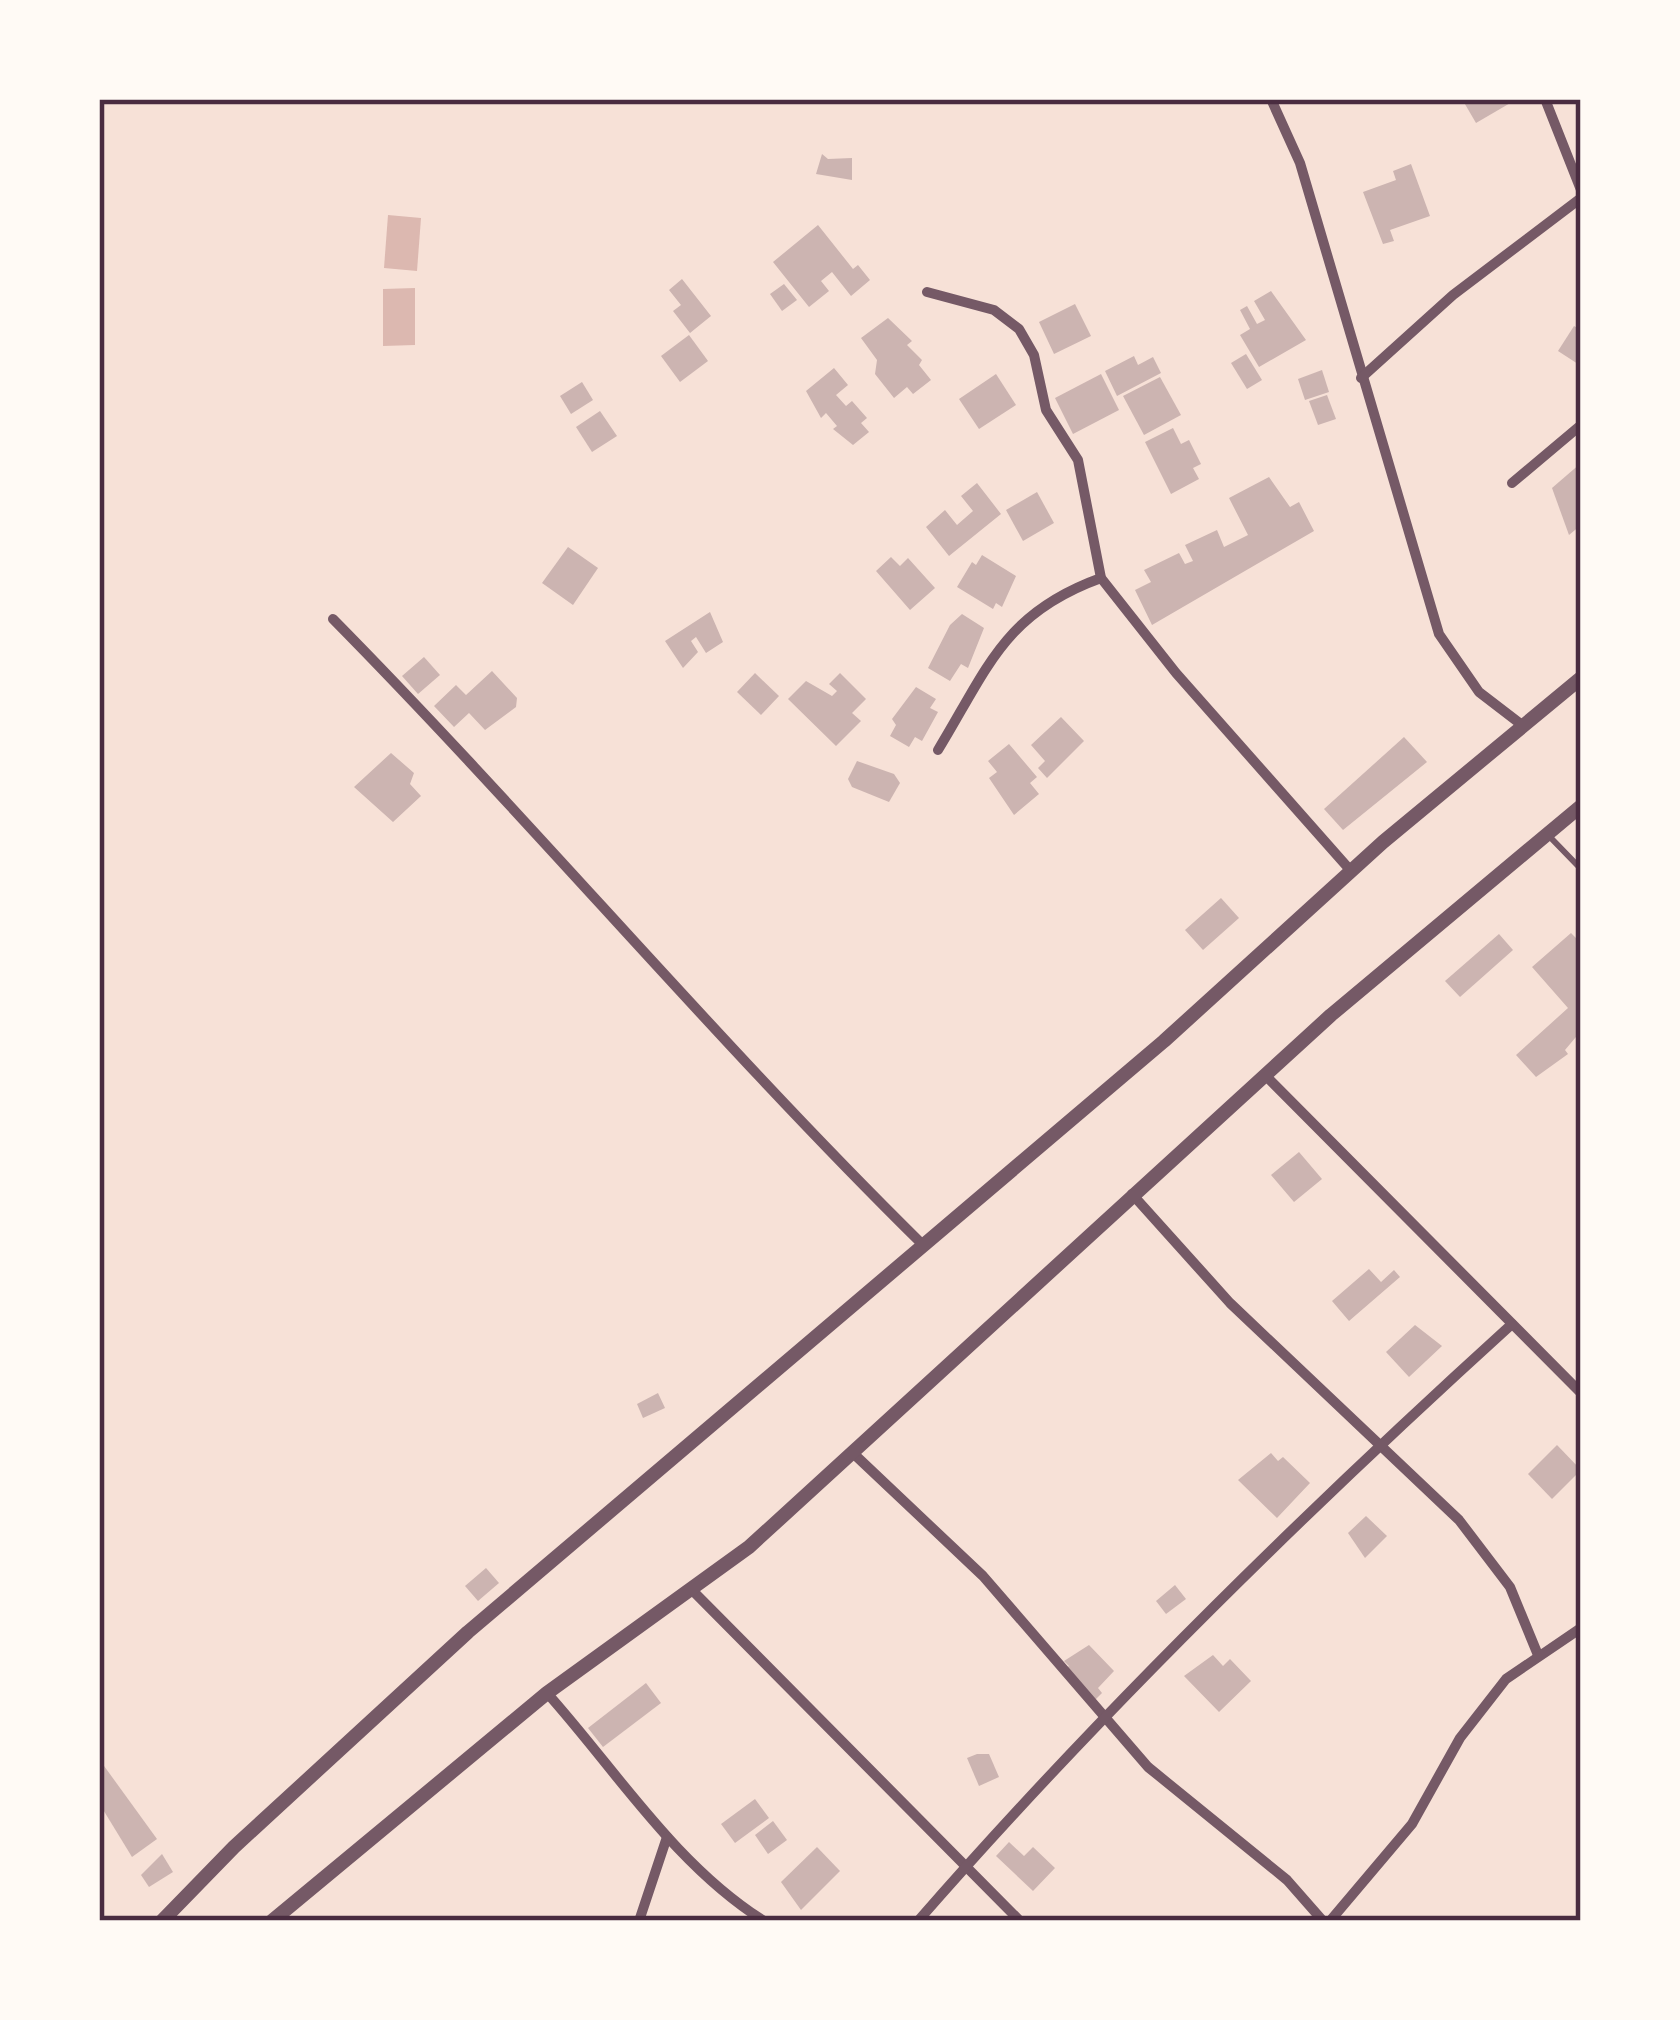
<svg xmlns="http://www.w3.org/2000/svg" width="1680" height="2020" font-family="Rubik,sans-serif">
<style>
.water{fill:#dcb8b0}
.building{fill:#ccb4b1}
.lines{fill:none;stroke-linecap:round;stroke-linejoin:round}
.service{stroke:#755966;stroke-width:6}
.minor{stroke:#755966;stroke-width:10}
.tertiary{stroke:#755966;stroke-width:14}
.neatline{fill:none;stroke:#4a2c40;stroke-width:4.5}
</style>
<rect width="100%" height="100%" fill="#f7e1d7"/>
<g class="water">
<polygon points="388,215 421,218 417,271 384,268"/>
<polygon points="415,288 415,345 383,346 383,289"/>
</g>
<g class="building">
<polygon points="1462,99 1511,99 1512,102 1476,123"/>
<polygon points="822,154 828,159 852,158 852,180 816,174"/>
<polygon points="1411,164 1430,216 1390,230 1394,241 1383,244 1363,192 1396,180 1393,171"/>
<polygon points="818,225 853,269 858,265 870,280 851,296 832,272 821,281 829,291 809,307 773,262"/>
<polygon points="682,279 711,316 690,333 673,311 681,305 669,290"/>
<polygon points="784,284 797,300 782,311 770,294"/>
<polygon points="1271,291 1306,340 1259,367 1240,335 1250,329 1240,310 1247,306 1257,324 1265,320 1254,301"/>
<polygon points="1075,304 1091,336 1054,354 1039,322"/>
<polygon points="888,318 912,341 907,345 922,360 919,365 931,380 913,394 907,387 894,398 875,374 877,360 861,338"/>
<polygon points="1574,326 1581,330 1578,364 1558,351"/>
<polygon points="689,335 708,361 680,382 661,356"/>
<polygon points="1246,354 1262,380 1247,389 1231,363"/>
<polygon points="1134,356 1138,365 1153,357 1161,373 1117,396 1105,371"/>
<polygon points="834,368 848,385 836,395 846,406 852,401 867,418 861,423 869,432 853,445 833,429 837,426 826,413 821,418 806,391"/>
<polygon points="1322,370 1329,392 1305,400 1298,379"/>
<polygon points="996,374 1016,405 979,429 959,399"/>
<polygon points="1101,374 1119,410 1073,434 1055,398"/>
<polygon points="1160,377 1181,415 1144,435 1123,396"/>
<polygon points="582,382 593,400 571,414 560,396"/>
<polygon points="1327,395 1336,419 1318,425 1309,401"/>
<polygon points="600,411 617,436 592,452 576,427"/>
<polygon points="1173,428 1181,444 1189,440 1201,464 1193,468 1199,479 1171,494 1145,442"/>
<polygon points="1581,463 1581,525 1569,535 1552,488"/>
<polygon points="1269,477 1290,507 1299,502 1314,531 1152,625 1135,590 1151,582 1144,570 1179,553 1185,564 1193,561 1185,545 1217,530 1224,547 1248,535 1229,498"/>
<polygon points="977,483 1001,514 949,556 926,527 945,510 957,525 973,511 961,496"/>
<polygon points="1037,492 1054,523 1023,541 1006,510"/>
<polygon points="568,547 598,568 573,605 542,583"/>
<polygon points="982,555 1016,576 1002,607 996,603 993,609 957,587 972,562 976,565"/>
<polygon points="891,557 900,566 908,558 935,588 910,610 876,571"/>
<polygon points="710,612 723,642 706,653 696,637 691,641 698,652 683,668 665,641"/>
<polygon points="962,614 984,628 968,668 961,664 950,681 928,668 950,625"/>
<polygon points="424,657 440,675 418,694 402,676"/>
<polygon points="492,671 517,698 516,707 485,730 469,713 454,727 434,706 456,685 466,695"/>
<polygon points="755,673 779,696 761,715 737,692"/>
<polygon points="840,673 866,699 852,713 861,721 836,746 788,699 806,681 832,696 837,691 829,684"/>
<polygon points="916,687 936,699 930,708 938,712 922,741 915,737 909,747 890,736 896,725 892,719"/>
<polygon points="1061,717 1084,741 1047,778 1038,768 1045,761 1031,745"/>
<polygon points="1404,737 1427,762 1343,830 1324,809"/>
<polygon points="1009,744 1037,777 1030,783 1039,794 1014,815 989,778 997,772 988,761"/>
<polygon points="391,753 414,773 410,784 421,796 393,822 354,787"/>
<polygon points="857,761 894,774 900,783 889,802 852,787 848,779"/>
<polygon points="1221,898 1239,918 1203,950 1185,930"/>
<polygon points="1571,933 1581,943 1581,1031 1565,1050 1568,1054 1536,1077 1516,1055 1568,1008 1532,967"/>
<polygon points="1499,934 1513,950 1460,997 1445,981"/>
<polygon points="1299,1152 1322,1179 1294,1202 1271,1175"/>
<polygon points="1369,1269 1381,1282 1394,1270 1400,1277 1349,1321 1332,1301"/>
<polygon points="1415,1325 1442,1346 1409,1377 1386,1352"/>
<polygon points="658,1393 665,1408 643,1418 637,1404"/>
<polygon points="1557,1445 1581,1470 1552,1499 1528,1474"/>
<polygon points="1271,1453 1278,1461 1283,1457 1310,1483 1277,1518 1238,1480"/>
<polygon points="1366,1516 1387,1536 1365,1558 1348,1533"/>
<polygon points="486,1568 499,1583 478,1601 465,1586"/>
<polygon points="1175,1585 1186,1599 1166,1614 1156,1601"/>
<polygon points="1089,1645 1114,1671 1098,1688 1102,1693 1094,1701 1064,1670 1069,1666 1064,1661"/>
<polygon points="1213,1655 1223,1666 1230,1659 1251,1681 1219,1712 1184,1676"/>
<polygon points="646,1683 661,1703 603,1747 588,1728"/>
<polygon points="977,1754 989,1754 999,1777 979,1786 967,1758"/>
<polygon points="99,1759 157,1839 132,1857 99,1803"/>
<polygon points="755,1799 769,1818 735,1843 721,1824"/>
<polygon points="773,1821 787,1840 768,1854 755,1835"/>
<polygon points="1009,1842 1024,1856 1033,1847 1055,1868 1033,1891 996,1856"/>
<polygon points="817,1847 840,1871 801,1910 781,1882"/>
<polygon points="162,1854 173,1872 149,1887 141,1875"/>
</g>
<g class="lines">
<polyline class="service" points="1549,836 1581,869"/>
<g class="minor">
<polyline points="1271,99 1300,163 1439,634 1479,692 1522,725"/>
<polyline points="1545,99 1581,190"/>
<polyline points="927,292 994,310 1019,329 1034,355 1046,410 1078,460 1101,578 1176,673 1351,871"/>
<polyline points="1361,378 1453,295 1581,198"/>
<polyline points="1512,483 1581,425"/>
<path d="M333 619C534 823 717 1042 921 1243"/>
<path d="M938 750C988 668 1004 613 1101 578"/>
<polyline points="1265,1075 1581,1393"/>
<polyline points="1132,1194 1230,1303 1459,1520 1510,1587 1538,1655"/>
<polyline points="855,1455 983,1576 1148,1767 1287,1880 1323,1921"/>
<polyline points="691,1589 1020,1921"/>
<path d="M547 1693C616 1770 675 1865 764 1921"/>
<polyline points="639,1921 667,1837"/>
<path d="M918 1921C1102 1710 1305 1512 1512 1324"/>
<polyline points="1330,1921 1412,1824 1460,1738 1506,1679 1581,1628"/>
</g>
<g class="tertiary">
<polyline points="162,1921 234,1847 468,1632 1164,1041 1383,842 1581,678"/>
<polyline points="272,1921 547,1693 749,1547 1331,1015 1581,806"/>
</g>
</g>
<rect width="1680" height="2020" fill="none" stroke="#fffaf5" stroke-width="204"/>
<rect x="102" y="102" width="1476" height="1816" class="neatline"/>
</svg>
